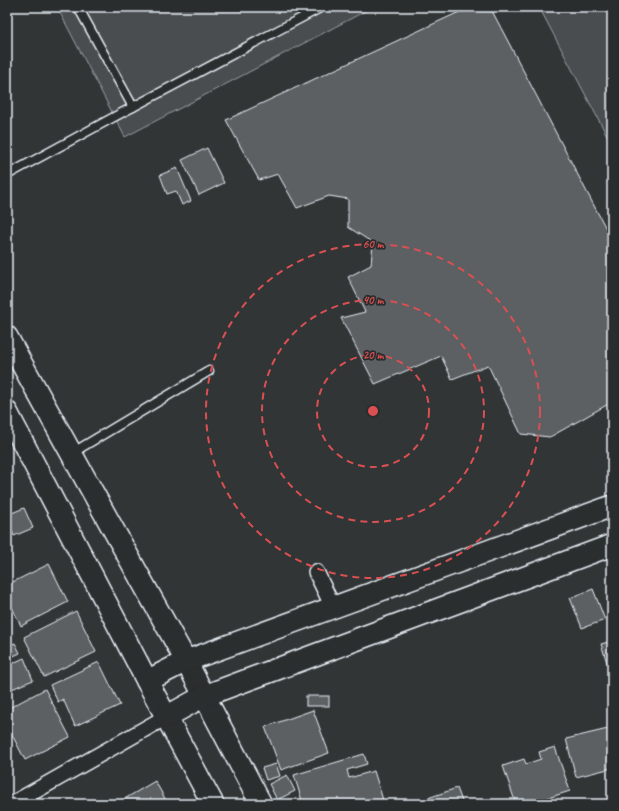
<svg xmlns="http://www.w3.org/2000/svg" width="619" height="811" font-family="Caveat,sans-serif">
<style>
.green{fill:#494d4f;stroke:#989fa4}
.building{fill:#5c6063;stroke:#e8f1f8}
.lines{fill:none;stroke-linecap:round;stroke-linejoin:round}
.lane-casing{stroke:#e8f1f8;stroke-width:11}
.street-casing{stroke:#e8f1f8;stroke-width:18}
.secondary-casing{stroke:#e8f1f8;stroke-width:24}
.lane{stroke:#2a2d2e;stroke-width:8}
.street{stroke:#2a2d2e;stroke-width:15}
.secondary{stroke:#2a2d2e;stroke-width:21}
.ring{fill:none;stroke:#da5052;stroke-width:2;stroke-dasharray:7 5}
.centre{fill:#da5052;stroke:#2a2d2e;stroke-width:2}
.ring-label{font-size:12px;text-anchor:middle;font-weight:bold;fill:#da5052;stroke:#2a2d2e;stroke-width:3.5;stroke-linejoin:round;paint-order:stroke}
</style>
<rect width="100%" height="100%" fill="#323536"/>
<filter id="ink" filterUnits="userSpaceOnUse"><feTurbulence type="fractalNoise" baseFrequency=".025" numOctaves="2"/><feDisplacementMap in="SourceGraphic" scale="8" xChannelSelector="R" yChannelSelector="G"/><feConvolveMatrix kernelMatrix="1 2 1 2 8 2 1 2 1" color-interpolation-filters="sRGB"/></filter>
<g filter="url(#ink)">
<g class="green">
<polygon points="57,7 373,7 125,137"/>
<polygon points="539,7 612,7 612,145"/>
</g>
<g class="building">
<polygon points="470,7 490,7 612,240 612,402 550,437 521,434 488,365 452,379 441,356 375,384 341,318 365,312 348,277 371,265 373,243 348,227 348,199 329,196 297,208 278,174 259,180 226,120"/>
<polygon points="207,148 224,183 199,195 182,160"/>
<polygon points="177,168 191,201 182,205 176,191 167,194 160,175"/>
<polygon points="24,508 33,528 14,536 7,519 7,515"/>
<polygon points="49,564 68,602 21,626 7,597 7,585"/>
<polygon points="593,589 605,620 582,628 570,598"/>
<polygon points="76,611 96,652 44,677 24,637"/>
<polygon points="612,641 612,678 601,644"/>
<polygon points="15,643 20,653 7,659 7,646"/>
<polygon points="24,658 33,680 7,691 7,666"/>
<polygon points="99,662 120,705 75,726 63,699 58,702 50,685"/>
<polygon points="45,689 70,737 25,760 7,725 7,709"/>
<rect x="306" y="696" width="23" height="10"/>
<polygon points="313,710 329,753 281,770 265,727"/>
<polygon points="612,728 612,768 576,777 566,739"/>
<polygon points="555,747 570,791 529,804 516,804 503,766 524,759 526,764 541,759 539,752"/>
<polygon points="364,754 367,764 347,770 349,778 374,771 383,800 368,804 303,804 294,775"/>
<polygon points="276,764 280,776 266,780 262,768"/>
<polygon points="287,775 295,791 277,800 269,784"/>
<polygon points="155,781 168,804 116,804"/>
<polygon points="457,788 463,804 427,804 425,799"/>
</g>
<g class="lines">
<g class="lane-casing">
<g id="lane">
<polyline points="78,7 133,107"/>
<polyline points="7,175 114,117 322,7"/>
<polyline points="72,453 209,371"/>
</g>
</g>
<g class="street-casing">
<g id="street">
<polyline points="316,572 333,607"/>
<polyline points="12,804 166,717"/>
</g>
</g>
<g class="secondary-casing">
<g id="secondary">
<polyline points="7,337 186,661 261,804"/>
<polyline points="7,412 147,681 213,804"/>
<polyline points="147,681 186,661 612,506"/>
<polyline points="166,717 204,696 612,545"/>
</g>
</g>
<use href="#lane" class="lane"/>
<use href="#street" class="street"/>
<use href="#secondary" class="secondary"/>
</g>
</g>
<g class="ring">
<circle cx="373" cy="411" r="56"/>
<circle cx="373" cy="411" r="111"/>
<circle cx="373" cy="411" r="167"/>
</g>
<circle cx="373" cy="411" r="6" class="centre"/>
<g class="ring-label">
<text x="373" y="248">60 m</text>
<text x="373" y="304">40 m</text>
<text x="373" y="359">20 m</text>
</g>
<rect width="619" height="811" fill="none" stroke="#2a2d2e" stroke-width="24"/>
<rect x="12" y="12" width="595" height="787" fill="none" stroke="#e8f1f8" stroke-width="1.5" filter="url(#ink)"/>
</svg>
